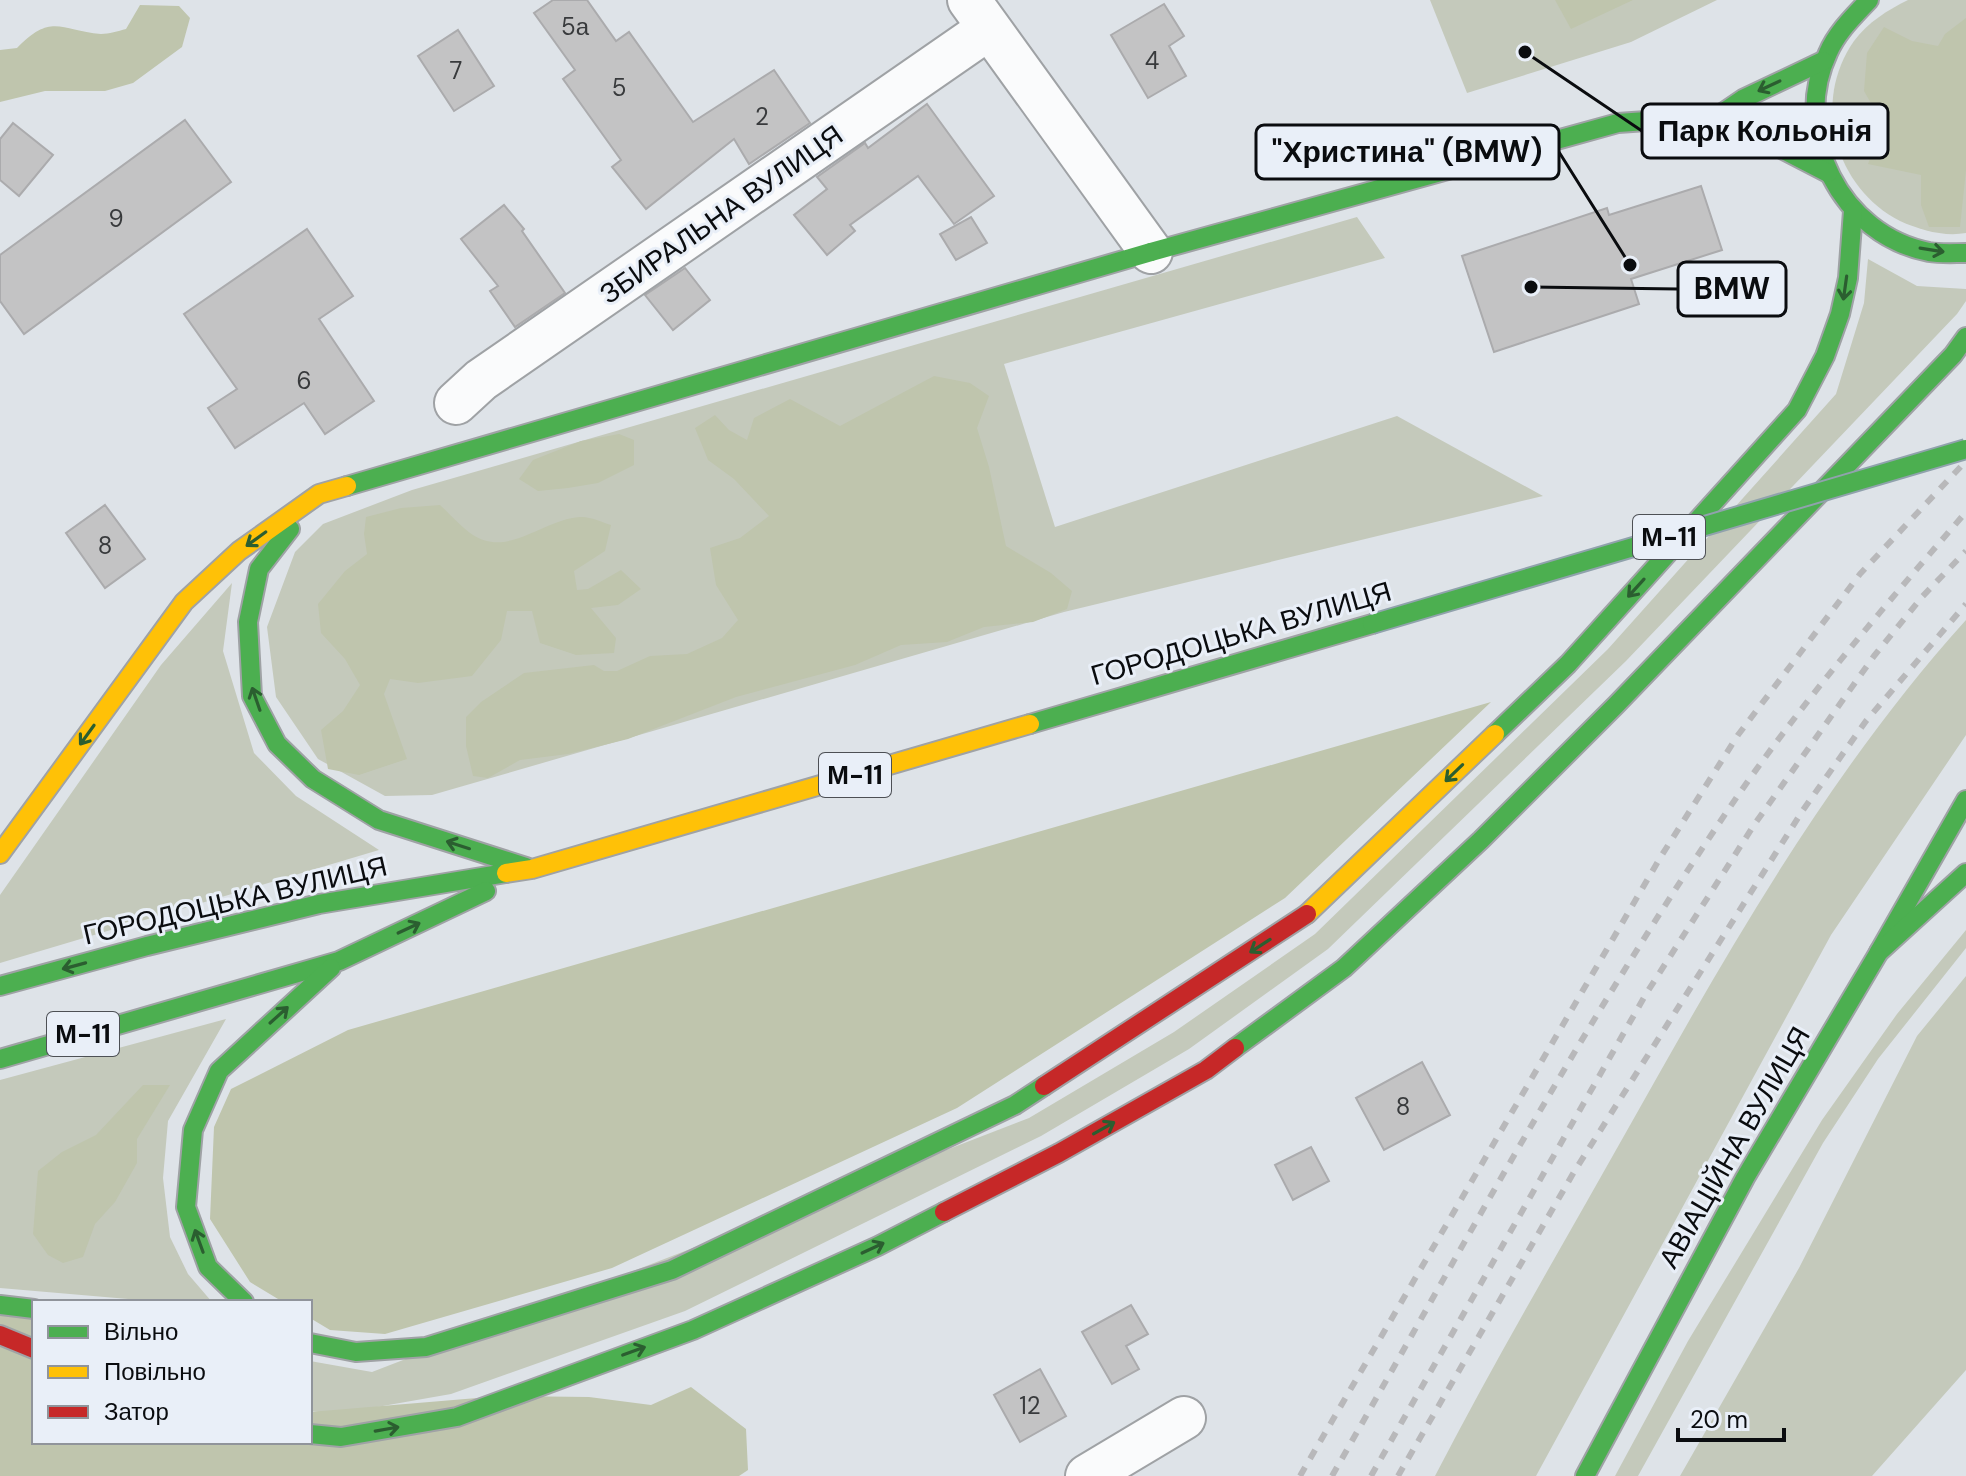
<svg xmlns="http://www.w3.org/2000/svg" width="1966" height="1476" font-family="'DM Sans',sans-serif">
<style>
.green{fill:#c4c9bb}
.forest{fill:#bfc5ad}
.building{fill:#c3c3c4;stroke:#ababad;stroke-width:2}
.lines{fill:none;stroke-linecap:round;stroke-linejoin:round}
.street-casing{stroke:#9fa2a5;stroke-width:46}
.fast-casing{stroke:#9fa2a5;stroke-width:22}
.slow-casing{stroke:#9fa2a5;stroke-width:22}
.jam-casing{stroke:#9fa2a5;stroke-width:22}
.street{stroke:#fafbfc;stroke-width:42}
.fast{stroke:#4caf50;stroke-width:18}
.slow{stroke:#ffc107;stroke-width:18}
.jam{stroke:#c62828;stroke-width:18}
.rail{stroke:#b8b8ba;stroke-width:6;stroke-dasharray:10 10;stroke-linecap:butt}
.fast-bridge-casing{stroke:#90a2ac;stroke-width:22;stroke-linecap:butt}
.fast-bridge{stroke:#4caf50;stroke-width:18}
.oneway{stroke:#2b5e30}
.labels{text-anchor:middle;stroke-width:6;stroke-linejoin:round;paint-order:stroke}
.number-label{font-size:24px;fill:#383a3c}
.shield{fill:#e9eff8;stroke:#4d5055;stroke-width:2}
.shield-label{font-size:26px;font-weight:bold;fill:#0a0c0f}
.street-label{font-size:28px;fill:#0a0c0f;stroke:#e9eff8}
.leader{fill:none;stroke:#0a0c0f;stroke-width:3}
.callout-dot{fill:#0a0c0f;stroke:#e9eff8;stroke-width:3}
.callout{fill:#e9eff8;stroke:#0a0c0f;stroke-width:3}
.callout-label{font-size:30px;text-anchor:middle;font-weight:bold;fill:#0a0c0f}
</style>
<rect width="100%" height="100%" fill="#dee3e8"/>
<g class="green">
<polygon points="1430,0 1717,0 1631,42 1467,93"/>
<path d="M1908 0H1966V233C1944 237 1920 230 1900 221 1835 188 1811 102 1854 41 1868 22 1888 10 1908 0Z"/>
<polygon points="1357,217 1385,258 1004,364 1055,527 1397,416 1543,496 1064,612 432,795 385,796 318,759 276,697 267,627 295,552 323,524 412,490"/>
<polygon points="1868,259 1917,286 1966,289 1966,301 1957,314 1626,661 1328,949 1189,1049 1041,1136 685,1311 451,1394 337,1414 310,1411 310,1361 372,1372 1029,1118 1174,1032 1315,934 1608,649 1836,394 1864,303"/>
<polygon points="232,583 223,651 254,753 296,796 379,850 0,963 0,895 161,665"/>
<path d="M1966 620V735L1831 935 1536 1476H1435C1496 1358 1564 1243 1629 1127 1729 949 1829 772 1966 620Z"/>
<polygon points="1966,930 1966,948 1878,1059 1823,1143 1638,1476 1615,1476 1688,1341 1822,1120 1897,1014"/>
<polygon points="1966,976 1966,1370 1872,1476 1680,1476 1799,1268 1917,1036"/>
<polygon points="226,1019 168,1121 163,1178 170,1237 188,1274 212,1302 163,1302 0,1288 0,1080"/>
</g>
<g class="forest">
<polygon points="1555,0 1633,0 1571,29"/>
<path d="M140 5 179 6 190 18 182 47 133 83 105 91H45L0 102V50L17 48C52 12 61 31 101 34 109 34 118 31 126 29Z"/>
<polygon points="1966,18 1966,170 1960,227 1929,227 1921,205 1921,175 1868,164 1883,124 1864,91 1867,53 1884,27 1912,41 1938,46 1945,34"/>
<polygon points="934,376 970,383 989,396 977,428 989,467 1006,546 1051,573 1072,591 1067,609 1033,622 984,627 947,642 901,645 855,665 736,697 628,739 568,754 520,760 488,778 473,776 466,746 466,717 481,702 524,673 594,665 604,671 617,671 650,656 687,654 722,638 738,620 716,585 710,548 740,538 769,516 734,479 708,460 695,428 715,415 729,430 747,440 754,418 790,399 840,426"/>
<polygon points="619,434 634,440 634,465 598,483 568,488 538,491 519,479 533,460 581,441"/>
<path d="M440 505C451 515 461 527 473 535 508 558 544 519 580 517 589 516 602 522 611 525L605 551 574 571 577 590 588 589 621 570 641 589 618 605 591 608 616 638 614 653 576 655 540 643 532 611H507L501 640 472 676 418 683 390 679 384 694 407 759 359 775 328 769 321 730 343 711 360 685 345 659 321 633 318 604 345 571 367 554 364 534 366 517 401 508Z"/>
<polygon points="1491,702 1285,898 957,1108 612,1268 385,1334 330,1330 310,1318 310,1302 283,1302 250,1282 210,1219 214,1127 231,1089 348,1030"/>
<polygon points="143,1085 170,1085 137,1139 137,1163 115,1202 95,1224 83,1257 63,1263 48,1255 33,1234 38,1171 62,1152 96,1135"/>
<polygon points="0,1316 34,1316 34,1442 310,1442 310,1412 501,1396 589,1397 651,1405 691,1387 746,1429 748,1470 739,1476 0,1476"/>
</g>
<g class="building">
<polygon points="553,0 587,0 616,41 629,32 693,122 774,70 810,123 749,164 734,139 646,209 612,167 621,160 563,79 575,70 534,13"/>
<polygon points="1164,4 1184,36 1169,46 1186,76 1148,98 1111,35"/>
<polygon points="458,30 494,86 454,111 418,56"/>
<polygon points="927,104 994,196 954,224 918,176 850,225 855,231 827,255 794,215 827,189 817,177 865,143 868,148"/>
<polygon points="185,120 231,182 24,334 0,301 0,255"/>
<polygon points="13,123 53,155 19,196 0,180 0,139"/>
<polygon points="1701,186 1722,250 1631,279 1639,304 1494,352 1462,256 1607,208 1609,215"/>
<polygon points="504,205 524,229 522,231 565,293 515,327 490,291 498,286 461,239"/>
<polygon points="971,217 987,243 956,260 940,234"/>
<polygon points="307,229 353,296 319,319 374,401 325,434 304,403 235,448 208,408 237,389 184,314"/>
<polygon points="685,268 710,300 673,330 645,295"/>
<polygon points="105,505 145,559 105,588 66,533"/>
<polygon points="1422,1062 1450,1115 1384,1150 1356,1098"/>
<polygon points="1311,1147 1329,1181 1293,1200 1275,1165"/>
<polygon points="1131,1305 1148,1334 1126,1346 1139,1369 1112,1384 1082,1332"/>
<polygon points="1040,1369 1066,1416 1020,1442 994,1395"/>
</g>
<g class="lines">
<g class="street-casing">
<g id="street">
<polyline points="969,0 1151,252"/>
<polyline points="456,403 481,380 988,29"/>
<polyline points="1087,1476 1184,1418"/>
</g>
</g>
<g class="fast-casing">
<g id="fast">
<path d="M1869 0C1854 16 1837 32 1828 53 1790 134 1841 235 1929 252 1941 254 1954 253 1966 253"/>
<polyline points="1718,116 1828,173"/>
<polyline points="1151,252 1618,123 1718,116 1743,99 1823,61"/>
<polyline points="347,486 1151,252"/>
<polyline points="290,529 259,569 248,622 252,696 277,744 313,779 379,820 526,867"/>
<polyline points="1030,724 1372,624"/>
<polyline points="1495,734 1568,664 1797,410 1825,356 1840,314 1848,278 1853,211"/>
<polyline points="1879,952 1966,800"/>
<polyline points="0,986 147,946 319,904 506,873"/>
<polyline points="1235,1048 1344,968 1481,840 1616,705 1953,355 1966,337"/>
<polyline points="0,1059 339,961 486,891"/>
<polyline points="244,1302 208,1267 186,1207 193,1130 219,1071 331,968"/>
<polyline points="0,1305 34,1309"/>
<polyline points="310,1343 356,1352 426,1347 672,1270 1015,1105 1044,1086"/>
<polyline points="310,1434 341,1437 457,1417 693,1330 878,1246 944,1212"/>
<polyline points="1585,1476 1745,1178 1879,952 1966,873"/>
</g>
</g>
<g class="slow-casing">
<g id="slow">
<polyline points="0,854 184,602 239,551 319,494 347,486"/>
<polyline points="506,873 532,869 1030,724"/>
<polyline points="1307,914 1495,734"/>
</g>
</g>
<g class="jam-casing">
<g id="jam">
<polyline points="1044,1086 1307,914"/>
<polyline points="944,1212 1059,1153 1206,1070 1235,1048"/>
<polyline points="0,1335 34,1349"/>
</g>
</g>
<use href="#street" class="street"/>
<use href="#fast" class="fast"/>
<use href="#slow" class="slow"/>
<use href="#jam" class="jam"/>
<g class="rail">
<polyline points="1300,1476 1660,858 1738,735 1860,574 1966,461"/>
<path d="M1332 1476C1460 1252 1583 1023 1728 810 1799 705 1883 608 1966 512"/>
<polyline points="1371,1476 1646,994 1754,825 1874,656 1922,597 1966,551"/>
<polyline points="1398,1476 1574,1172 1803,810 1866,721 1966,604"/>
</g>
<g class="fast-bridge-casing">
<polyline id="fast-bridge" points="1372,624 1966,449"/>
</g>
<use href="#fast-bridge" class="fast-bridge"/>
</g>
<defs><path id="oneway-shaft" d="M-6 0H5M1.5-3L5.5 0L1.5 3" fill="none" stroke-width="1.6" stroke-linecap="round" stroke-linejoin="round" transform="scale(2)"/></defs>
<g class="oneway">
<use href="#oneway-shaft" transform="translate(1769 86) rotate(155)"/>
<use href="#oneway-shaft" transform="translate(1932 250) rotate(9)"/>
<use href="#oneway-shaft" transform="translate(1845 288) rotate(98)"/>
<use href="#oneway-shaft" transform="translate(256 539) rotate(144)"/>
<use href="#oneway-shaft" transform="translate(1636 588) rotate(132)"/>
<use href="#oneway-shaft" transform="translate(256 699) rotate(-109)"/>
<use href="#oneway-shaft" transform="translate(87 735) rotate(126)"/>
<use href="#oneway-shaft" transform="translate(1454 773) rotate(136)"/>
<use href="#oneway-shaft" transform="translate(458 845) rotate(-162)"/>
<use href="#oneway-shaft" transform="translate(409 928) rotate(-25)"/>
<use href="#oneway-shaft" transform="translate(1260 946) rotate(147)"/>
<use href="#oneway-shaft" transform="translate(74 966) rotate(165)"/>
<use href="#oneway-shaft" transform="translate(279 1015) rotate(-42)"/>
<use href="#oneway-shaft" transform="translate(1104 1128) rotate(-29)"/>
<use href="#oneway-shaft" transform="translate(199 1241) rotate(-110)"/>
<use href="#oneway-shaft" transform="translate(873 1248) rotate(-25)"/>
<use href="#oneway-shaft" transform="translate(634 1351) rotate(-20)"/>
<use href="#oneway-shaft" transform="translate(387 1429) rotate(-10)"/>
</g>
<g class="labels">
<g class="number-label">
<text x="575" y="35">5а</text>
<text x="1152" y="69">4</text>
<text x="456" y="79">7</text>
<text x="619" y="96">5</text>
<text x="762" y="125">2</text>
<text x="116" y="227">9</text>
<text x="304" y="389">6</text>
<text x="105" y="554">8</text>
<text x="1403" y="1115">8</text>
<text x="1030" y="1414">12</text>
</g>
<g class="shield">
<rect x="1633" y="515" width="72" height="44" rx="6"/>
<rect x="819" y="753" width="72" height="44" rx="6"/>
<rect x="47" y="1012" width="72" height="44" rx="6"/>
</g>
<g class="shield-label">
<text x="1669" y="546">М-11</text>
<text x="855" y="784">М-11</text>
<text x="83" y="1043">М-11</text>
</g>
<g class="street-label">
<text transform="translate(721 214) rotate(-35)" y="10">ЗБИРАЛЬНА ВУЛИЦЯ</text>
<text transform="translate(1241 633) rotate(-16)" y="10">ГОРОДОЦЬКА ВУЛИЦЯ</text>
<text transform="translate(235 900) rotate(-13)" y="10">ГОРОДОЦЬКА ВУЛИЦЯ</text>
<text transform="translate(1734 1147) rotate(-60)" y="10">АВІАЦІЙНА ВУЛИЦЯ</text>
</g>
</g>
<path class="leader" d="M1525 52L1642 131M1630 265L1559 152M1531 287L1678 289"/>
<g class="callout-dot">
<circle cx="1525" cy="52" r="8"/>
<circle cx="1630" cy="265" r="8"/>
<circle cx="1531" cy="287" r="8"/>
</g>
<g class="callout">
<rect x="1642" y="104" width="246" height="54" rx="8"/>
<rect x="1256" y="125" width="303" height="54" rx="8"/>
<rect x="1678" y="262" width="108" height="54" rx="8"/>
</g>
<g class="callout-label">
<text x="1765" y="141">Парк Кольонія</text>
<text x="1407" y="162">"Христина" (BMW)</text>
<text x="1732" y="299">BMW</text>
</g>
<rect x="32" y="1300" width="280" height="144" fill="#e9eff8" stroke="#90949b" stroke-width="2"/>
<rect x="48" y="1326" width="40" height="12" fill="#4caf50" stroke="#90949b" stroke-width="2"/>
<text x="104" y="1340" font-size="24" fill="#0a0c0f">Вільно</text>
<rect x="48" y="1366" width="40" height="12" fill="#ffc107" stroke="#90949b" stroke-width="2"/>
<text x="104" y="1380" font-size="24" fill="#0a0c0f">Повільно</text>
<rect x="48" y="1406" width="40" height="12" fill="#c62828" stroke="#90949b" stroke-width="2"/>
<text x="104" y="1420" font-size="24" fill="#0a0c0f">Затор</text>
<path d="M1678 1428v12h106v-12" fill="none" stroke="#0a0c0f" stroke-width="4"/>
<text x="1690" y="1428" font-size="24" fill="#0a0c0f" stroke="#e9eff8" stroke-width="6" paint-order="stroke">20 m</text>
</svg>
